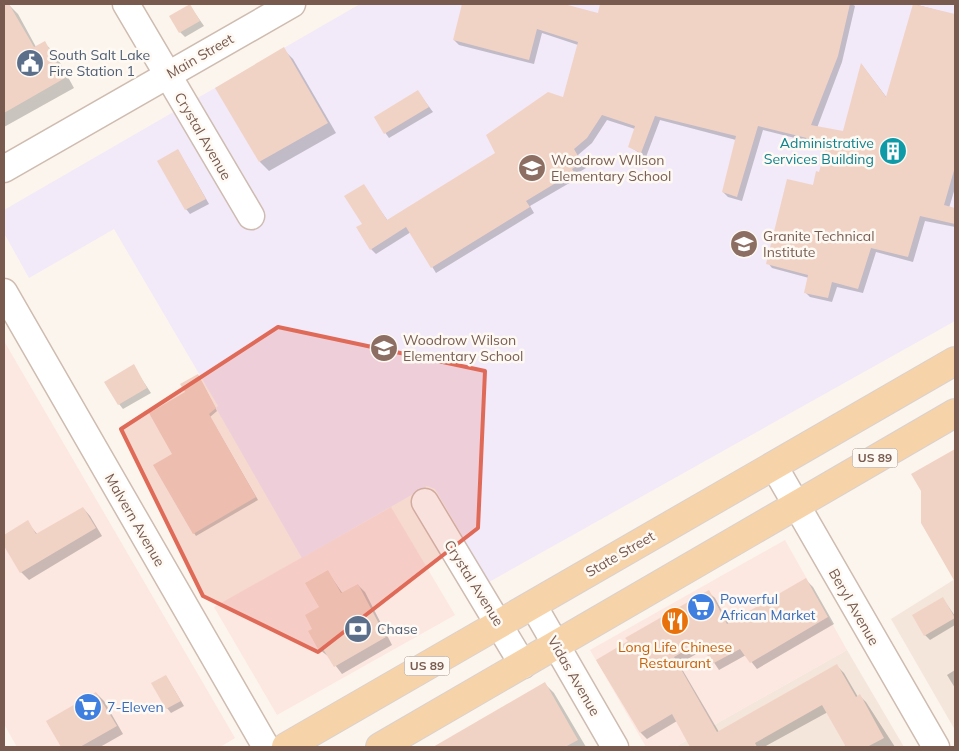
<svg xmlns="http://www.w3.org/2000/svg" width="959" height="751" font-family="Mulish,sans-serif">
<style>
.residential{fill:#f4e6db}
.commercial{fill:#fce7e1}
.education{fill:#f2e9f9}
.shadow{fill:#0003}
.building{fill:#f1d3c5}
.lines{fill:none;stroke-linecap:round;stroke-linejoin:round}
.minor-casing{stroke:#cfbcb1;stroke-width:29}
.major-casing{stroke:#d9d1ce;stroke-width:30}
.minor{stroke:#fff;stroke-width:26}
.major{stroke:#f7d3a9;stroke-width:28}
.marked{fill:#e06a58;fill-opacity:0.2;stroke:#e06a58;stroke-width:4;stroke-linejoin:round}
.labels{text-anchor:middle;stroke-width:5;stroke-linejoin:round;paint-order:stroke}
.shield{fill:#fef9f3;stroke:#a08a80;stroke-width:1}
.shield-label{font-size:12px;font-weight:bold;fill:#785a4f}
.service-label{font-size:14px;fill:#4e5e75;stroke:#fef9f3;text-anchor:start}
.street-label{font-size:14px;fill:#785a4f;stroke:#fef9f3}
.culture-label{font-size:14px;fill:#0d838f;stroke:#fef9f3;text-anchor:end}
.education-label{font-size:14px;fill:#785e54;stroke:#fef9f3;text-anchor:start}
.shop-label{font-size:14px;fill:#366cbe;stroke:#fef9f3;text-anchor:start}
.food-label{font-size:14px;fill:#c56008;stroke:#fef9f3}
</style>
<rect width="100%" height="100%" fill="#fcf5ed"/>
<g class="residential">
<polygon points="955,579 955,730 891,619"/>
<polygon points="847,650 904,747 675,747"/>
</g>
<g class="commercial">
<polygon points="4,341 235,738 220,747 17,747 4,724"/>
<polygon points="391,507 455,615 277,715 214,607"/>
<polygon points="785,540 847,650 675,747 646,747 590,650"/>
</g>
<polygon class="education" points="360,4 955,4 955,321 489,582 435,489 427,486 302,558 216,408 218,406 114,229 29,278 4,233 4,210"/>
<g class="shadow">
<polygon points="463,4 559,4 599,15 601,4 852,4 855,6 842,62 817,128 844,133 862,65 887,98 914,4 955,15 955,188 949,208 955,210 955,227 925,221 913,262 876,252 863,293 837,287 832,302 810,297 805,292 809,278 772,268 768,263 820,174 827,146 763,130 742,201 728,197 723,192 736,140 660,120 646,157 630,147 635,129 607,120 592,143 578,155 586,168 576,174 578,178 530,206 534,213 436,273 411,232 376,254 371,249 364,224 363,186 388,221 497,154 564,99 578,45 542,33 534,64 459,45 454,40"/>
<polygon points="9,5 18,14 36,47 44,43 54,52 74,88 4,127 4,8"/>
<polygon points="190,6 204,26 185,37 180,32"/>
<polygon points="283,49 293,59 336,133 269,171 260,162"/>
<polygon points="418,92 433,112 389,138 375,118"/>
<polygon points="178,150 209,204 190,214 186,209"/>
<polygon points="133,366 151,393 123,409 119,404"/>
<polygon points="198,375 217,411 210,417 258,500 196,536 194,533 187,392"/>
<polygon points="955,451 955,575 949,569 922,491 913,475"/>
<polygon points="83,508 90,516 102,536 29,580 21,572 4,543 4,536 27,522 38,535"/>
<polygon points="328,572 343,594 358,585 365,592 392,645 342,674 329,657 320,650 314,629"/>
<polygon points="806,580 813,587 834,624 757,669 746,655 719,670 705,649 679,664 719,732 837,666 844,673 858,697 860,696 866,702 895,747 843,747 846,745 828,712 764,747 691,747 677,721 647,739 641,733 597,661 708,592 715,598 729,624"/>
<polygon points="943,599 955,616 955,625 930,640 925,635"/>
<polygon points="955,670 955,688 947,675"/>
<polygon points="166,676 184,706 171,713 167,708"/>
<polygon points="545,684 554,693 586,747 435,747"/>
<polygon points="96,693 104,701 123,734 100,747 62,747 47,722"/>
</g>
<g class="building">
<polygon points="4,4 9,4 34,47 45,41 65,78 4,113"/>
<polygon points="190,4 200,21 179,33 169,16"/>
<polygon points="462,4 564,4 598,13 600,4 850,4 838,56 811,125 843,131 861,63 886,97 913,4 955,14 955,167 944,205 955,208 955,224 920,216 908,257 871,248 858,289 832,282 828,298 804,293 808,275 766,264 787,179 813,185 816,171 819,172 827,143 758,126 737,197 722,192 736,136 655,116 641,153 628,147 635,126 602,115 587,138 574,149 582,163 572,169 574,172 526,201 530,207 431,268 406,227 370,250 356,227 362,224 344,196 364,184 387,220 495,153 486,135 499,126 548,92 563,97 578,42 537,29 529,60 453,40"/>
<polygon points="284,47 328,123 259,162 215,88"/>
<polygon points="418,90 429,107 384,134 374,117"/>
<polygon points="178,149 206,199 185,210 157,161"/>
<polygon points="134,364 147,388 118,405 104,382"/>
<polygon points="198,374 216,408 209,414 256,497 193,534 153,465 172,454 149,413 185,392 180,384"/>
<polygon points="955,449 955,582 921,523 921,491 911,474"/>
<polygon points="83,507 96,528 20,573 4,546 4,535 28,520 36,534"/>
<polygon points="328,570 341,593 358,584 386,637 334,667 323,649 319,651 308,631 312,629 305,615 319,607 305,583"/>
<polygon points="806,578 828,617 750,663 740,649 712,664 700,642 674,657 717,732 837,664 856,697 860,694 884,738 867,747 846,747 822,705 755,743 757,747 690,747 672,714 640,733 596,660 628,641 625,638 709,590 727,624"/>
<polygon points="943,597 955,618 924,636 912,615"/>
<polygon points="166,675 181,701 166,709 151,683"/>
<polygon points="545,682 578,740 565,747 433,747"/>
<polygon points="96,692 117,726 80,747 61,747 46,721"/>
</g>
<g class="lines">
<g class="minor-casing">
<g id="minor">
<polyline points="126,4 251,216"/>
<polyline points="4,169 292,4"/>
<polyline points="4,292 266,747"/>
<polyline points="774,466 936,747"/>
<polyline points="425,502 523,665"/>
<polyline points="533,605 615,747"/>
</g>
</g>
<g class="major-casing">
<g id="major">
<polyline points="286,747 955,361"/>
<polyline points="380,747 955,413"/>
</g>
</g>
<use href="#minor" class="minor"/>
<use href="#major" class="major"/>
</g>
<path class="marked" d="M278 327 485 371 478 528 318 652 203 596 121 429Z"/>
<defs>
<g id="civic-disc" transform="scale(1.4375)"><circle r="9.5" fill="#5c6f8a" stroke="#fef9f3"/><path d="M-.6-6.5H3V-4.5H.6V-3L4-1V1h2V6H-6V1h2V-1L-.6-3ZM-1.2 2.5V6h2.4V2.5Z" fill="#fff"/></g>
<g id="building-disc" transform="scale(1.4375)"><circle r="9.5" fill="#0f9aa8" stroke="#fef9f3"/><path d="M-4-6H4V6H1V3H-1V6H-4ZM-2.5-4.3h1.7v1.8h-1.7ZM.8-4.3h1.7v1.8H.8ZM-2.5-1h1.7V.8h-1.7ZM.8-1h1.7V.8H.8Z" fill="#fff"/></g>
<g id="school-disc" transform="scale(1.4375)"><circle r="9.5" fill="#8d6e63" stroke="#fef9f3"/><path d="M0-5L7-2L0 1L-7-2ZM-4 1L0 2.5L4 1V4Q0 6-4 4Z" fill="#fff"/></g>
<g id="supermarket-disc" transform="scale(1.4375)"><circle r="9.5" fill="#3f7fe0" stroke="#fef9f3"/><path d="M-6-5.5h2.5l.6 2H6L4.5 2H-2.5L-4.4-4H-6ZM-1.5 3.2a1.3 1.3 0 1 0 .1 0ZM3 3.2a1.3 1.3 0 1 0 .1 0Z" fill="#fff"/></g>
<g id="restaurant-disc" transform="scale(1.4375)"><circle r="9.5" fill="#e8710a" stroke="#fef9f3"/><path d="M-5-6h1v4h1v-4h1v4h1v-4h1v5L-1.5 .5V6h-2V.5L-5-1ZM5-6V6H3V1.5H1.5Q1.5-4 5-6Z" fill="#fff"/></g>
<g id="bank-disc" transform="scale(1.4375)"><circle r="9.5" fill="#5c6f8a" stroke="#fef9f3"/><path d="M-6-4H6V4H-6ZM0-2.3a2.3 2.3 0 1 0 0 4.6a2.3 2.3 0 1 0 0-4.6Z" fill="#fff"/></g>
</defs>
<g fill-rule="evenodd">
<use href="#civic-disc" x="30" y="63"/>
<use href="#building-disc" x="893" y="151"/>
<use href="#school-disc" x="532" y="168"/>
<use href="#school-disc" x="744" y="244"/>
<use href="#school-disc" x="384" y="348"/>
<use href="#supermarket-disc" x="701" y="607"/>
<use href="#restaurant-disc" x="675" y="621"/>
<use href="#bank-disc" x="358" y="629"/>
<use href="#supermarket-disc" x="88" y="707"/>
</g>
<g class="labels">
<g class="shield">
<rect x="852.5" y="448.5" width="45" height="19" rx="4"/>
<rect x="404.5" y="656.5" width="45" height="19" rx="4"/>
</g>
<g class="shield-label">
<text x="875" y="462">US 89</text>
<text x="427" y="670">US 89</text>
</g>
<g class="service-label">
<text x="49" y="60">South Salt Lake<tspan x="49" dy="16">Fire Station 1</tspan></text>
<text x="377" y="634">Chase</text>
</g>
<g class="street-label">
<text transform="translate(200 56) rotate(-30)" y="5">Main Street</text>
<text transform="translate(203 136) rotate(60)" y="5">Crystal Avenue</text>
<text transform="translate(135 520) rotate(60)" y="5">Malvern Avenue</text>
<text transform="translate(620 554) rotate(-30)" y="5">State Street</text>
<text transform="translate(474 583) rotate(58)" y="5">Crystal Avenue</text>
<text transform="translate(854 607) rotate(60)" y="5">Beryl Avenue</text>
<text transform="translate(574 676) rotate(60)" y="5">Vidas Avenue</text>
</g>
<g class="culture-label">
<text x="874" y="148">Administrative<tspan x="874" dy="16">Services Building</tspan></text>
</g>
<g class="education-label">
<text x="551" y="165">Woodrow WIlson<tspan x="551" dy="16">Elementary School</tspan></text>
<text x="763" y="241">Granite Technical<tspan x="763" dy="16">Institute</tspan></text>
<text x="403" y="345">Woodrow Wilson<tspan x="403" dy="16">Elementary School</tspan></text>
</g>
<g class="shop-label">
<text x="720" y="604">Powerful<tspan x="720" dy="16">African Market</tspan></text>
<text x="107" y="712">7-Eleven</text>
</g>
<g class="food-label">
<text x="675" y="652">Long Life Chinese<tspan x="675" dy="16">Restaurant</tspan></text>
</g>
</g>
<rect width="959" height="751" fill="none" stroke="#785a4f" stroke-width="10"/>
</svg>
